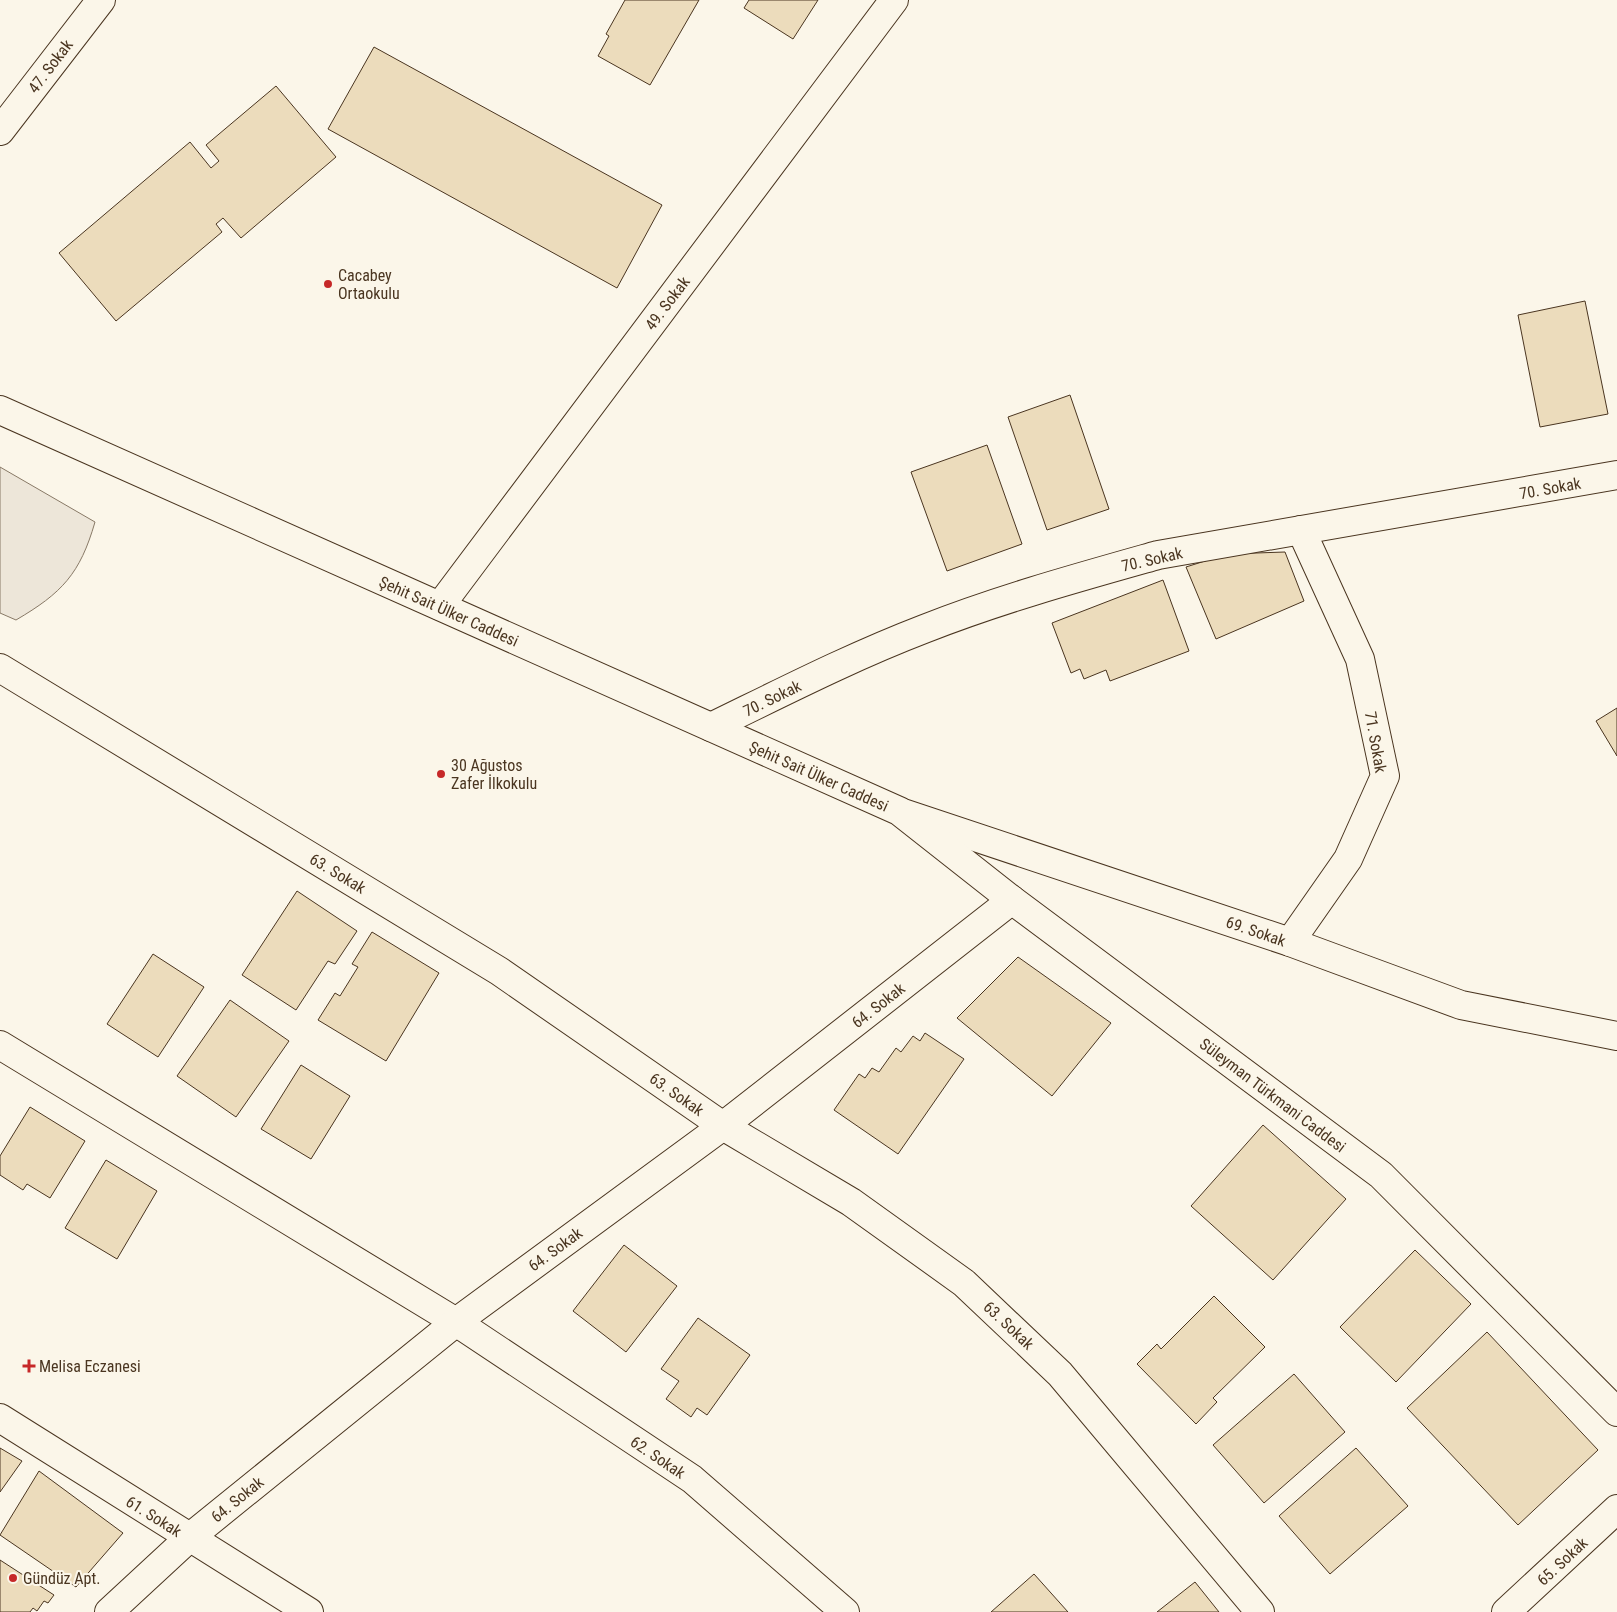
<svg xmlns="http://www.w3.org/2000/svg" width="1617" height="1612" font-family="'Roboto Condensed',sans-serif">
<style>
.green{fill:#ede6d9;stroke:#887966}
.building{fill:#ecdcbc;stroke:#4a3520}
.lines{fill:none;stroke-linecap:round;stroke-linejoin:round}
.street-casing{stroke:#4a3520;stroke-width:30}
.secondary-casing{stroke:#4a3520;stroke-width:30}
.street{stroke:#fbf6e9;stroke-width:28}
.secondary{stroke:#fbf6e9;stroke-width:28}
.poi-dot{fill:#c62828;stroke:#fbf6e9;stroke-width:2}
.labels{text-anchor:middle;stroke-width:4;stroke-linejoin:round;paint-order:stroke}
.street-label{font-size:16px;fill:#4a3520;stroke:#fbf6e9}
.poi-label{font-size:16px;fill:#4a3520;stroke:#fbf6e9;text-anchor:start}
</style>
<rect width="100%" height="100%" fill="#fbf6e9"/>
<path class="green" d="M0 467 95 522C80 574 62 593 16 620L0 613Z"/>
<g class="building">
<polygon points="625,0 699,0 650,85 598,56 609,36 606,34"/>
<polygon points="749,0 818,0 793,39 744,8"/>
<polygon points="374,47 662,205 617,288 328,129"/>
<polygon points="276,86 336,157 241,238 223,218 216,224 222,232 116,321 59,253 190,142 211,168 219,161 206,145"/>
<polygon points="1585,301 1608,414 1540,427 1518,315"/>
<polygon points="1070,395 1109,509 1047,530 1008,417"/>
<polygon points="987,445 1022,544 947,571 911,472"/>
<polygon points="1285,552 1304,601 1216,639 1186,567 1227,554"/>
<polygon points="1163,580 1189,651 1110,681 1106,670 1084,679 1080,669 1071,673 1052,623"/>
<polygon points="1617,708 1617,756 1596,721"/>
<polygon points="297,891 357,931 335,964 328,961 296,1010 242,975"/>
<polygon points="372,932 439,973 386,1061 318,1020 335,993 340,996 358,967 352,964"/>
<polygon points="153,954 204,987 158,1057 107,1024"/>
<polygon points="1018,957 1111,1023 1052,1096 957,1018"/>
<polygon points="230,1000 289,1041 236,1117 177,1076"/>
<polygon points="925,1033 964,1059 898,1154 834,1110 859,1074 865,1078 872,1068 879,1072 896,1048 901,1052 913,1036 920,1041"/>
<polygon points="301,1065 350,1096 311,1159 261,1129"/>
<polygon points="30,1107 85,1141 50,1198 27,1184 23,1190 0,1175 0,1156"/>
<polygon points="1263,1125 1346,1199 1273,1280 1191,1206"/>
<polygon points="106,1160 157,1191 117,1259 65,1228"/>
<polygon points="624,1245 677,1286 626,1352 573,1311"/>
<polygon points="1415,1250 1471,1304 1396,1382 1340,1327"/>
<polygon points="1214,1296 1265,1347 1213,1398 1217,1402 1196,1424 1137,1364 1157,1344 1161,1349"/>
<polygon points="698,1318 750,1355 707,1415 697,1408 691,1417 666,1399 679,1381 661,1369"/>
<polygon points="1487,1332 1598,1450 1518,1525 1407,1408"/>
<polygon points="1294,1374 1345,1432 1264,1503 1213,1445"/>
<polygon points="0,1448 22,1461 0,1492"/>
<polygon points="1356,1448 1408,1506 1330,1574 1279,1516"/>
<polygon points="39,1471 123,1533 76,1587 0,1535"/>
<polygon points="0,1560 54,1595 48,1603 44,1601 37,1611 33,1608 30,1612 0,1612"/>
<polygon points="1034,1574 1068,1612 991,1612"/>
<polygon points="1195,1582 1219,1612 1157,1612"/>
</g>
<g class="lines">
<g class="street-casing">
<g id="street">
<polyline points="0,131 101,0"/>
<polyline points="440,606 894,0"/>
<polyline points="0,668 499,971 723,1126 851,1202 964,1283 1060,1374 1260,1612"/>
<path d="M711 727C781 693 851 657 924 629 1000 599 1080 577 1158 555L1617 475"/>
<polyline points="903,813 1290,942 1461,1005 1617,1036"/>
<polyline points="1290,942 1348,859 1385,776 1360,659 1301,530"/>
<polyline points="0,1045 456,1322 692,1479 845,1612"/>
<polyline points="0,1418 309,1612"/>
<polyline points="109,1612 189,1538 456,1322 723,1126 1012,900"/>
<polyline points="1506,1612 1617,1509"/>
</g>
</g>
<g class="secondary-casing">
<polyline id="secondary" points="0,410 899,811 1012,900 1381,1175 1617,1412"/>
</g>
<use href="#street" class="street"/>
<use href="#secondary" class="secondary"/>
</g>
<g class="poi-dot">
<circle cx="328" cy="284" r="5"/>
<circle cx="441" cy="774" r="5"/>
<path d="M26.5 1358.5h5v5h5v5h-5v5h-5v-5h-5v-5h5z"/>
<circle cx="13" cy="1578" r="5"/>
</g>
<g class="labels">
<g class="street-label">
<text transform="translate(50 66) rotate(-53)" y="6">47. Sokak</text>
<text transform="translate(667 303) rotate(-53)" y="6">49. Sokak</text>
<text transform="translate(1550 488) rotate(-10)" y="6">70. Sokak</text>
<text transform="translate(1152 559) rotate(-13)" y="6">70. Sokak</text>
<text transform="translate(449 611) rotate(24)" y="6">Şehit Sait Ülker Caddesi</text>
<text transform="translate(772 698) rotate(-26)" y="6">70. Sokak</text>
<text transform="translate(1376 742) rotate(80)" y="6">71. Sokak</text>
<text transform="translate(819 776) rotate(24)" y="6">Şehit Sait Ülker Caddesi</text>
<text transform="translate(338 873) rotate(31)" y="6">63. Sokak</text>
<text transform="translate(1256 931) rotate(19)" y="6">69. Sokak</text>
<text transform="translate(878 1005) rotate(-38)" y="6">64. Sokak</text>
<text transform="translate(677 1094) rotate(35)" y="6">63. Sokak</text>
<text transform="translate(1273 1095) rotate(37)" y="6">Süleyman Türkmani Caddesi</text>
<text transform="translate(555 1249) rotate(-36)" y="6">64. Sokak</text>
<text transform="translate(1009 1325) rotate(43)" y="6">63. Sokak</text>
<text transform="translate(658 1457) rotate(34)" y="6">62. Sokak</text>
<text transform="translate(237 1499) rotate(-39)" y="6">64. Sokak</text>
<text transform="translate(154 1516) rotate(32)" y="6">61. Sokak</text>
<text transform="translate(1562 1561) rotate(-43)" y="6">65. Sokak</text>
</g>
<g class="poi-label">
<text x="338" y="281">Cacabey<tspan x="338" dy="18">Ortaokulu</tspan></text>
<text x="451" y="771">30 Ağustos<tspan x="451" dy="18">Zafer İlkokulu</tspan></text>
<text x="39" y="1372">Melisa Eczanesi</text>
<text x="23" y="1584">Gündüz Apt.</text>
</g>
</g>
</svg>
